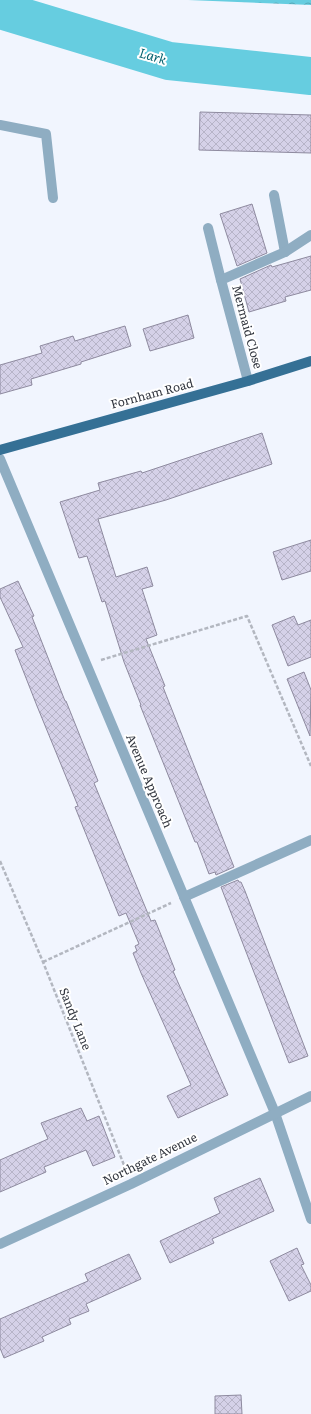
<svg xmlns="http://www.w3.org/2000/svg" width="311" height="1414" font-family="Literata,serif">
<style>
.water{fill:url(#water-waves)}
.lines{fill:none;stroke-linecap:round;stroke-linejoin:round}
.river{stroke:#66cde0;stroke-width:38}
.building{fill:url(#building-cross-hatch);stroke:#8e8a9f}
.path{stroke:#b3b7c0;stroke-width:2.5;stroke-dasharray:4 2;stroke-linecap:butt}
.service{stroke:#8fadc2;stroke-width:10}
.minor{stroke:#8fadc2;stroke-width:10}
.primary{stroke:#357095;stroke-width:10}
.labels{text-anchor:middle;stroke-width:4;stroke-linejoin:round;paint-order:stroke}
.street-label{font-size:12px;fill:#31353e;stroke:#fff}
.water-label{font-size:13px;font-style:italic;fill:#03616e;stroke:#fff}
</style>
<defs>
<pattern id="water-waves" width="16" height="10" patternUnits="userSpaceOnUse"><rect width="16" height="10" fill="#66cde0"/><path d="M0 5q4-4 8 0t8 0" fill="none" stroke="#55a7b7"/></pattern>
<pattern id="building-cross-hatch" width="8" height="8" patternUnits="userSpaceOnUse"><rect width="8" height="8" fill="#d5d1e8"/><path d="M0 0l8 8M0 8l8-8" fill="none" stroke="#b7b4c8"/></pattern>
</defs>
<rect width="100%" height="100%" fill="#f1f5fe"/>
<polygon class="water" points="188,0 311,0 311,5"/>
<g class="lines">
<polyline class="river" points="0,10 169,61 311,76"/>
</g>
<g class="building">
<polygon points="200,112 311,115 311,153 199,150"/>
<polygon points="252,204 267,253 237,266 220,214"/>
<polygon points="311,256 311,290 285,297 286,301 249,312 240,279 271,265 272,267"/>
<polygon points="188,315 194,338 150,351 143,329"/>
<polygon points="125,326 131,346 81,362 81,364 31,379 32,385 0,394 0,365 42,353 40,346 73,336 75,341"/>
<polygon points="262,433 272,464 166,500 98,519 116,577 147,567 153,586 142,589 157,635 146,639 165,686 163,687 234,867 216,875 215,872 209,874 197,842 195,842 140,705 141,705 124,662 105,601 102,602 87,556 79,558 60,502 100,490 98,483 141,471 142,473"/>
<polygon points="311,540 311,571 282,580 273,552"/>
<polygon points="18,581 34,616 32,617 65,701 66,701 98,781 94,783 151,921 155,920 175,970 173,971 228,1095 178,1118 167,1096 191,1085 141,973 133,953 137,951 135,946 139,944 126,913 119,916 75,807 78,806 37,706 15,650 23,647 0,597 0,589"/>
<polygon points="294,616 298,625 311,620 311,657 288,666 272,625"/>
<polygon points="304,672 311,690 310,736 287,679"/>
<polygon points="238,880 239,882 241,882 245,891 308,1056 289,1063 221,887"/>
<polygon points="81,1108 87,1121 99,1116 115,1157 93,1166 86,1150 44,1167 46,1172 0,1192 0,1160 48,1139 41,1123"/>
<polygon points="260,1178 274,1211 212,1239 214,1243 170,1263 160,1241 220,1213 214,1198"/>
<polygon points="297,1248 304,1264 301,1265 311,1285 311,1291 289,1301 270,1261"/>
<polygon points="129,1254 141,1279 86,1304 89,1311 69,1319 71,1324 42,1337 44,1341 4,1358 0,1348 0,1319 88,1281 85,1274"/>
<polygon points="241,1395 242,1414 215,1414 215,1396"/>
</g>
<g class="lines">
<g class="path">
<polyline points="101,660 247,616 311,766"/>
<polyline points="0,861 43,962 126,1170"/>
<polyline points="43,962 171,903"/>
</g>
<g class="service">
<polyline points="184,897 311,840"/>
<polyline points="275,1113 311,1219"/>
</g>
<g class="minor">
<polyline points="0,125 46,134 53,198"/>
<polyline points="274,195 285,252"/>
<polyline points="208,228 221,280"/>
<polyline points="248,381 221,280 285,252 311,235"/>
<polyline points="0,459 275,1113"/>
<polyline points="0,1244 131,1184 311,1096"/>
</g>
<polyline class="primary" points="0,450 248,381 311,361"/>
</g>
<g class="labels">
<g class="street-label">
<text transform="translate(247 327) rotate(75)" y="4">Mermaid Close</text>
<text transform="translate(152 394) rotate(-15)" y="4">Fornham Road</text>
<text transform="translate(149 781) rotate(67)" y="4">Avenue Approach</text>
<text transform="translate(75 1019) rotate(68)" y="4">Sandy Lane</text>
<text transform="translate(150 1159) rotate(-26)" y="4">Northgate Avenue</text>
</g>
<g class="water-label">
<text transform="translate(153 56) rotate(16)" y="5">Lark</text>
</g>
</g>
</svg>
